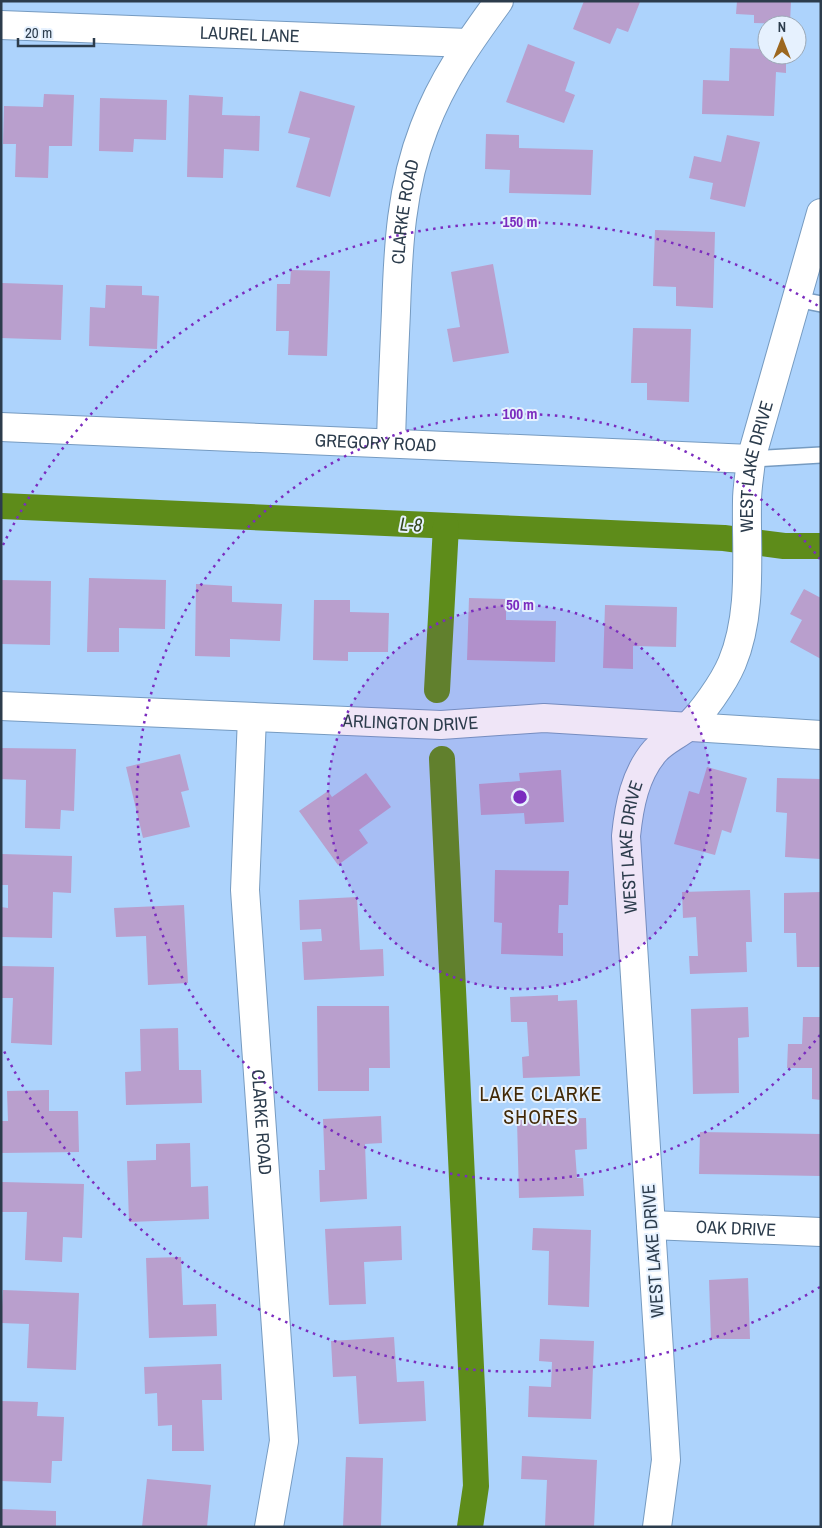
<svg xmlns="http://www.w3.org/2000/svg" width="822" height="1528" font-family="'Archivo Narrow',sans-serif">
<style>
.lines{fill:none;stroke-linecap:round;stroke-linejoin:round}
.canal{stroke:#5e8c1a;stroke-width:26}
.building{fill:#b99fcd}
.service-casing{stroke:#769bc1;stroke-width:18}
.minor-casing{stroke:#769bc1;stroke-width:30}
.service{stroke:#fff;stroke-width:15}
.minor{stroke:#fff;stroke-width:28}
.ring{fill:none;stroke:#7b2cbf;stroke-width:2.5;stroke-dasharray:2.5 5}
.labels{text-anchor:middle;stroke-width:4;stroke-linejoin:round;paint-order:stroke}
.street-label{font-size:18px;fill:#2c3c4c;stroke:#e6f1fe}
.water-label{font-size:19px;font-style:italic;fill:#34481d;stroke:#e6f1fe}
.quarter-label{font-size:20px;letter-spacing:1px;fill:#422906;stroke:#e6f1fe}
.centre{fill:#7b2cbf;stroke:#e6f1fe;stroke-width:2.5}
.ring-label{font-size:15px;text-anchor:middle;font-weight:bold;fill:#7b2cbf;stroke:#e6f1fe;stroke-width:4;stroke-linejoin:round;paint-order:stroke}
</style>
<rect width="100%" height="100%" fill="#add3fc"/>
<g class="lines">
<g class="canal">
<polyline points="1,506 724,538 784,546 821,546"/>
<polyline points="437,690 446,526"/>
<polyline points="442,759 473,1409 476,1486 470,1527"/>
</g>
</g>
<g class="building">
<polygon points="584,1 639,1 640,2 628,32 617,28 610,44 573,29"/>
<polygon points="737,1 791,1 790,24 754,23 754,15 736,14"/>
<polygon points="528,44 575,62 565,91 575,95 564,123 506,102"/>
<polygon points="730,48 767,49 767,55 786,55 786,73 776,72 774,116 702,114 703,80 729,81"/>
<polygon points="300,91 355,106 330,197 296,187 310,138 288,133"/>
<polygon points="44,94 74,95 72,146 49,146 48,178 15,177 16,144 3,144 4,106 43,107"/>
<polygon points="189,95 223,97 222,115 260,116 259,151 224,149 223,178 187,177"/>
<polygon points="100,98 167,100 166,140 134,139 133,152 99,151"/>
<polygon points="486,134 519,135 519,148 593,150 591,195 509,193 510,170 485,169"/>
<polygon points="727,135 760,142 745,207 710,199 713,183 689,178 694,156 721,162"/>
<polygon points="655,230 715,232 713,308 676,306 676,287 653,286"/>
<polygon points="493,264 509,353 453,362 447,329 460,327 451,272"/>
<polygon points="291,270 330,271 327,356 288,355 289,331 276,331 277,284 290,284"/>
<polygon points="2,283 63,285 61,340 1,338"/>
<polygon points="106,285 142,286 142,295 159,296 157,349 89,346 90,307 105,308"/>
<polygon points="633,328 691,329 689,402 647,400 647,383 631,383"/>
<polygon points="89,578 166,580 165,629 119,628 119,652 87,652"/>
<polygon points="1,580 51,581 50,645 1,644"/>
<polygon points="196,584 232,586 232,602 282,604 280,641 230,639 230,657 195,656"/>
<polygon points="804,589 821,598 821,659 790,642 802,620 790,614"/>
<polygon points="469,598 506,599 506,620 556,621 555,662 467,660"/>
<polygon points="314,600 350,600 350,612 389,613 388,652 348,652 348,661 313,660"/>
<polygon points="605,605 677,607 676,647 633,646 633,669 603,668"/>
<polygon points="1,748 76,749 74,811 61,810 60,829 25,828 26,780 1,779"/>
<polygon points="180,754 189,790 181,792 190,827 143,838 126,767"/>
<polygon points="707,767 747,778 731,833 722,830 715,855 674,844 689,791 699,794"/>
<polygon points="561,770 564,822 525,824 524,813 481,815 479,784 520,781 519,773"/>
<polygon points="366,773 391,807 359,830 368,843 338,865 299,811 328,791 332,797"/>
<polygon points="777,778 821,779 821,859 785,857 787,813 776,812"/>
<polygon points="1,854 72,856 71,893 53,892 52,938 1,937 1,907 8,908 8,885 1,885"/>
<polygon points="495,870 569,871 568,905 559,905 558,933 563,933 563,956 501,954 502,923 494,922"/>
<polygon points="750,890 752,942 746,942 747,972 690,974 689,956 698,956 696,917 683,918 682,892"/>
<polygon points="821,892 821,967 797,967 796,933 784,933 784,893"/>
<polygon points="357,897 360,950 383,949 384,976 304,980 302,942 322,941 321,929 300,930 299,900"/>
<polygon points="184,905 188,983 148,985 146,936 116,937 114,908"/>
<polygon points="1,966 54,967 52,1045 11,1043 13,998 1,998"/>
<polygon points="558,995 558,1001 577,1000 580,1076 523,1078 522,1057 529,1056 527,1022 511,1022 510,997"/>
<polygon points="317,1006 389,1006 390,1068 369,1068 369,1091 318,1091"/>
<polygon points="748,1007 749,1037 738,1038 739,1093 693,1094 691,1009"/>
<polygon points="803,1017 821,1017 821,1100 812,1099 812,1068 787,1068 788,1044 802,1044"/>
<polygon points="178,1028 179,1070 201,1070 202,1103 126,1105 125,1072 141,1071 140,1029"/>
<polygon points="49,1090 49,1111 78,1111 79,1152 1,1153 1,1121 8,1121 7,1091"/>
<polygon points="381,1116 382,1143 365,1144 367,1199 320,1202 319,1170 325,1170 323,1119"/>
<polygon points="586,1118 587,1149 575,1150 577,1178 583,1178 584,1196 519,1198 517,1120"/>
<polygon points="700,1132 821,1134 821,1176 699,1174"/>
<polygon points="190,1143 191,1187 208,1186 209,1219 129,1222 127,1161 156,1160 156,1144"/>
<polygon points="2,1182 84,1184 82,1238 63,1237 62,1262 25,1260 27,1212 1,1212"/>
<polygon points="401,1226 402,1260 364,1262 366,1304 329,1305 325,1229"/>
<polygon points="533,1228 591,1230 589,1307 548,1305 549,1251 532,1250"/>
<polygon points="181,1257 183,1305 216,1304 217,1336 149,1338 146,1258"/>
<polygon points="748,1278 750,1339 711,1339 709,1280"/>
<polygon points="3,1290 79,1293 76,1370 27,1368 29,1324 1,1323"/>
<polygon points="394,1337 397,1382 424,1381 426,1421 359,1424 356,1376 333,1377 331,1341"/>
<polygon points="540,1339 594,1341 591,1419 528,1417 529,1386 551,1387 552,1362 539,1361"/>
<polygon points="221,1364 222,1400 202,1400 204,1451 172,1451 172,1425 158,1426 157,1393 145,1394 144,1367"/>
<polygon points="1,1401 38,1402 37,1416 64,1417 62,1461 52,1461 51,1483 1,1481"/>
<polygon points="522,1456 597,1460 594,1527 545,1527 547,1480 521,1479"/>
<polygon points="346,1457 383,1458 381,1527 343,1527"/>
<polygon points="147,1479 211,1485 207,1527 142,1527"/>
<polygon points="1,1509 56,1511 56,1527 1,1527"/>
</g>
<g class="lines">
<g class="service-casing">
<g id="service">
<polyline points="796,299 821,304"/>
<polyline points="751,459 821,455"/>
</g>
</g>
<g class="minor-casing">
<g id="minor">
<path id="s1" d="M1 25 468 43"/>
<path id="s2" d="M1 427 751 459"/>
<path id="s3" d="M391 443C392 399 394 355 396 311 398 248 401 187 424 128 442 80 469 42 499 1"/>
<path id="s4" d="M1 706 441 725 544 718 821 735"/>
<path id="s5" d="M252 717 245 890 284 1441 269 1527"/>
<path id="s6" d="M651 1225 821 1232"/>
<path id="s7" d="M657 1527 666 1460 626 836C629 806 635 774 655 751 664 741 676 736 686 728 702 714 724 682 732 663 753 613 746 554 747 501 747 487 750 473 751 459L821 213"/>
</g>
</g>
<use href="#service" class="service"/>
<use href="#minor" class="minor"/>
</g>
<circle cx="520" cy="797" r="192" fill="#7b2cbf" fill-opacity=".12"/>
<g class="ring">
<circle cx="520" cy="797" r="192"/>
<path d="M820 1035A383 383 0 1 1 820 559"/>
<path d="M820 1287A575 575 0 0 1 3 1049M3 545A575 575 0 0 1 820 307"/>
</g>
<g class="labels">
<g class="street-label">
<text dy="6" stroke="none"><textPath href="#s1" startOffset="249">LAUREL LANE</textPath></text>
<text dy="6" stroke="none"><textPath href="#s3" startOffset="232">CLARKE ROAD</textPath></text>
<text dy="6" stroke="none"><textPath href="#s2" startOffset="375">GREGORY ROAD</textPath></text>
<text dy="6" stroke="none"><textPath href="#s7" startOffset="1102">WEST LAKE DRIVE</textPath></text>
<text dy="6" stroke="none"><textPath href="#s4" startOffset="410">ARLINGTON DRIVE</textPath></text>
<text dy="6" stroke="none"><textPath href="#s7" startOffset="682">WEST LAKE DRIVE</textPath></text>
<text dy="6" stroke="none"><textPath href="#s5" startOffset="406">CLARKE ROAD</textPath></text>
<text dy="6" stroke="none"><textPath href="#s6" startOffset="85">OAK DRIVE</textPath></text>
<text transform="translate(653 1251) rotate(-94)" y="6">WEST LAKE DRIVE</text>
</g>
<g class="water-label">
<text transform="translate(411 524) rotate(3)" y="7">L-8</text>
</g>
<g class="quarter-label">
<text x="541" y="1101">LAKE CLARKE<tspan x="541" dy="23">SHORES</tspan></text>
</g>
</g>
<circle cx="520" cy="797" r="8" class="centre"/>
<g class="ring-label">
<text x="520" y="227">150 m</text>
<text x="520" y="419">100 m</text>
<text x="520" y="610">50 m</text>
</g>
<rect width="822" height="1528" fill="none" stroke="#2c3c4c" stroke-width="5"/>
<g transform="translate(782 40)"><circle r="24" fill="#e6f1fe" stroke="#9ca9b7"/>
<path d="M0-4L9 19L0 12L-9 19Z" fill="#9c671f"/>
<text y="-8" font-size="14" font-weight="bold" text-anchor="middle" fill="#2c3c4c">N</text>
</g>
<path d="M18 38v8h76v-8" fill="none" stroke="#2c3c4c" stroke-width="2.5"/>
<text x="25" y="38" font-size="15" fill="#2c3c4c" stroke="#e6f1fe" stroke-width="4" paint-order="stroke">20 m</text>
</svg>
